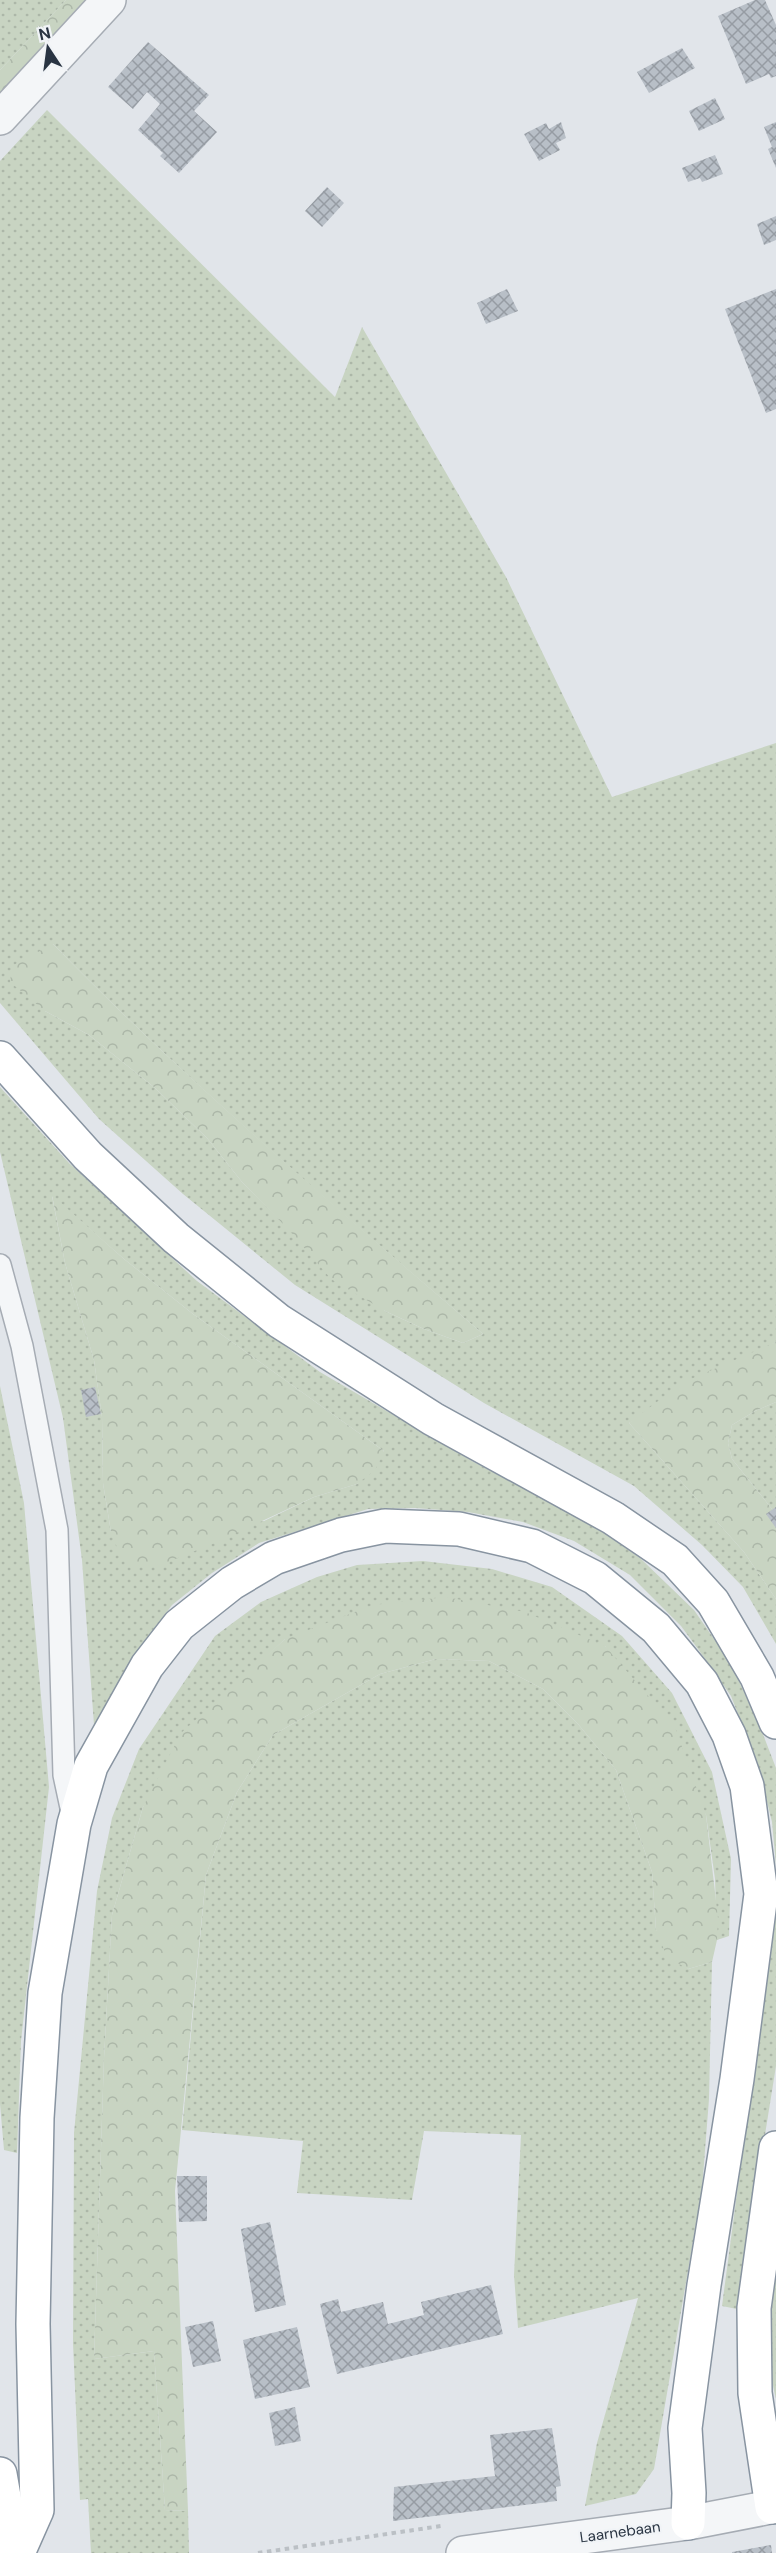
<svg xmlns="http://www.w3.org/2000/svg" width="776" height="2553" font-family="'DM Sans',sans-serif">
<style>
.grass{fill:url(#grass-dots);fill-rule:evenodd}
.forest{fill:url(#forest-crowns)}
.building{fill:url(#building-cross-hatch)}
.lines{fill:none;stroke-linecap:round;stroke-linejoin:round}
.service-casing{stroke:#a6acb4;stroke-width:24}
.minor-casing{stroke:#a6acb4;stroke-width:36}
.tertiary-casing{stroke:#a6acb4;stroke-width:36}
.motorway-casing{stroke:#8894a1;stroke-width:36}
.path{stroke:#bbc0c5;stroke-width:4;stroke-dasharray:4.5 4.5;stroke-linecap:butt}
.service{stroke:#f4f6f8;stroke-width:21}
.minor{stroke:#f4f6f8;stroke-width:33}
.tertiary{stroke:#f4f6f8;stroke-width:33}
.motorway{stroke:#fff;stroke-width:33}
.labels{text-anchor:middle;stroke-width:4.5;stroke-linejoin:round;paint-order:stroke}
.street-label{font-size:15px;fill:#293442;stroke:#f1f4f7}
</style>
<defs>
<pattern id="grass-dots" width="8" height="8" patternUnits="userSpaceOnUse" patternTransform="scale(1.5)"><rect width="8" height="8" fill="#c8d4c2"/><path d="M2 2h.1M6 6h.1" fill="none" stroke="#acb7a8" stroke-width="1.8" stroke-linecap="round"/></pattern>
<pattern id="forest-crowns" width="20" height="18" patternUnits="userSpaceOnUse" patternTransform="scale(1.5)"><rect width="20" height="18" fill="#c8d4c2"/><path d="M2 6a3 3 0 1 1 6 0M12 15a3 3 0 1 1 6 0" fill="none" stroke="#acb7a8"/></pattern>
<pattern id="building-cross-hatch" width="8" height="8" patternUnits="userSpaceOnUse" patternTransform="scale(1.5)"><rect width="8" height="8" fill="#b8bfc7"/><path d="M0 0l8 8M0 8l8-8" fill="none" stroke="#969ca3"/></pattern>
</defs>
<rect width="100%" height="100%" fill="#e1e5ea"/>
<g class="grass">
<polygon points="0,0 66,0 0,70"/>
<path d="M47 110 335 397 362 327 506 577 612 797 776 743V1342L629 1423 744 1552 776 1599V1644L743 1587 702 1545 634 1486 484 1403 295 1285 183 1194 99 1119 0 1003V161ZM53 944C188 1083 336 1208 483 1334L463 1343 424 1329 385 1311 288 1228 242 1182 207 1138 155 1088 89 1035 45 1011Z"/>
<path d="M0 1087 69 1163 197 1281 320 1372 472 1461 594 1526 640 1558 694 1610 730 1662 759 1724 776 1768V1865L772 1822 758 1765 731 1696 698 1649 681 1626 630 1575 574 1541 523 1522 468 1512 415 1508 368 1509 259 1543 212 1573 172 1605 133 1658 94 1725 82 1560 63 1418 0 1152ZM52 1196 124 1259 193 1314 384 1451 357 1484 314 1497 264 1521 111 1532 103 1483 102 1417 94 1360 65 1263Z"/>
<polygon points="0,1386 24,1503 49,1787 21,2041 17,2153 4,2150 0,2104"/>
<polygon points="776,1402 776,1514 732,1459 728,1443 732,1425 755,1411"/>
<polygon points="423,1561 492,1569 552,1587 622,1636 672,1693 712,1772 731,1859 729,1936 717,1940 715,1879 706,1815 605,1646 285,1639 242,1680 143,1807 112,1915 104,2058 94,2359 154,2351 165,2510 188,2511 189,2553 91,2553 88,2499 80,2500 73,2343 74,2133 97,1891 112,1818 139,1749 215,1636 261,1602 317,1577 357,1565"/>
<polygon points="436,1659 489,1661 543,1689 578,1724 616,1770 652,1872 656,1930 688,1969 712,1962 709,2099 702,2189 654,2469 636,2494 585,2506 597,2443 638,2298 518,2328 514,2275 521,2135 424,2131 412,2200 297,2193 303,2141 182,2130 206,1875 237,1792 273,1735 380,1674"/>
<polygon points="776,1900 776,2066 737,2309 722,2306"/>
<path d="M776 2265V2399C765 2357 768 2307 776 2265Z"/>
</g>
<g class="forest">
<polygon points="66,0 92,0 0,99 0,70"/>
<path d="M53 944C188 1083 337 1208 483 1334L463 1343 424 1329 385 1311 331 1279 288 1229 242 1182 207 1138 155 1088 89 1035 45 1011 10 982 12 966Z"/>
<polygon points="52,1195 124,1259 193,1314 384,1451 375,1470 357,1484 314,1497 219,1541 156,1567 134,1567 120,1555 111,1532 103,1483 102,1417 94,1360 65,1263"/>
<polygon points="776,1342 776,1402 755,1411 732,1425 728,1443 732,1459 776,1514 776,1599 744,1552 629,1423 682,1383"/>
<polygon points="446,1597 525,1612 605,1646 675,1727 706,1815 718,1918 717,1940 712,1962 688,1969 667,1957 656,1930 652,1872 616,1770 578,1724 543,1689 489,1661 436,1659 380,1674 273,1735 237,1792 206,1875 175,2191 188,2511 165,2510 154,2351 94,2359 104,2058 112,1915 143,1807 181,1733 285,1639 373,1605"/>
</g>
<g class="building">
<polygon points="755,0 765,0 776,25 776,76 771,78 769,74 746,84 718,16"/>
<polygon points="148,42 209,95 194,111 217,132 179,173 160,156 163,153 138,130 160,104 147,92 133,109 108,87"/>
<polygon points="682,48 695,68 649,93 637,72"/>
<polygon points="715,98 725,119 699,131 689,111"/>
<polygon points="561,122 566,138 556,143 560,150 539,161 524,134 546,123 549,129"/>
<polygon points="776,122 776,168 768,149 772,147 764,127"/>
<polygon points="715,155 723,174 702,182 700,178 688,182 682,168"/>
<polygon points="327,187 344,203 322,227 305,211"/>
<polygon points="776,216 776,240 764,245 757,224"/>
<polygon points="507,289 518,311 486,324 477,303"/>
<polygon points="776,289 776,409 766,413 725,309"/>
<polygon points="95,1387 101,1414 86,1417 81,1390"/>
<polygon points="776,1507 776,1528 766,1514"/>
<polygon points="177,2176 207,2176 207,2221 179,2222"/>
<polygon points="270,2222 286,2305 255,2312 241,2229"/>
<polygon points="491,2285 503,2334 337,2374 320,2304 338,2299 341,2312 383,2302 388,2324 424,2315 421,2302"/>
<polygon points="213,2321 221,2361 193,2367 185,2327"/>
<polygon points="297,2327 310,2387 255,2399 243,2340"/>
<polygon points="295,2407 301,2441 275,2446 269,2413"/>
<polygon points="552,2428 561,2486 556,2487 557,2501 393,2521 394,2487 495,2476 490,2435"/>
<polygon points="771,2545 772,2553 732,2553 732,2552"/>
</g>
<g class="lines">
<g class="service-casing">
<polyline id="service" points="0,1265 22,1346 57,1530 64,1775 73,1817"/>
</g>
<g class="minor-casing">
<polyline id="minor" points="0,118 109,0"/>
</g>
<g class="tertiary-casing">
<polyline id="tertiary" points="463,2553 688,2523 776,2506"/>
</g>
<g class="motorway-casing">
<g id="motorway">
<polyline points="0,1058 88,1156 176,1238 279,1321 433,1419 613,1518 675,1560 713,1602 757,1677 776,1722"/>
<polyline points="0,2474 14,2553"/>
<polyline points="772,2507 755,2393 754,2308 776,2148"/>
<polyline points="18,2553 37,2510 33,2324 37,2118 45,1993 74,1824 91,1766 147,1666 179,1625 232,1583 274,1558 341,1535 385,1526 459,1529 532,1546 595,1578 656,1628 702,1683 729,1735 747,1786 761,1894 737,2079 704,2285 685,2428 689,2493 688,2523"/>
</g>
</g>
<polyline class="path" points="258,2553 441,2526"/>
<use href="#service" class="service"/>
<use href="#minor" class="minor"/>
<use href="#tertiary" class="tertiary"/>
<use href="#motorway" class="motorway"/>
</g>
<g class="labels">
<g class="street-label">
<text transform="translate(620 2532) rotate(-8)" y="5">Laarnebaan</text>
</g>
</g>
<g transform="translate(48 48) rotate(347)" stroke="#f1f4f7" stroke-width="4.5" paint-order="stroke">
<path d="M0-4.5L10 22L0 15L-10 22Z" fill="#293442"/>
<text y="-9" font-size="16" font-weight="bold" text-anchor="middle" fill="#293442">N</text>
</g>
</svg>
